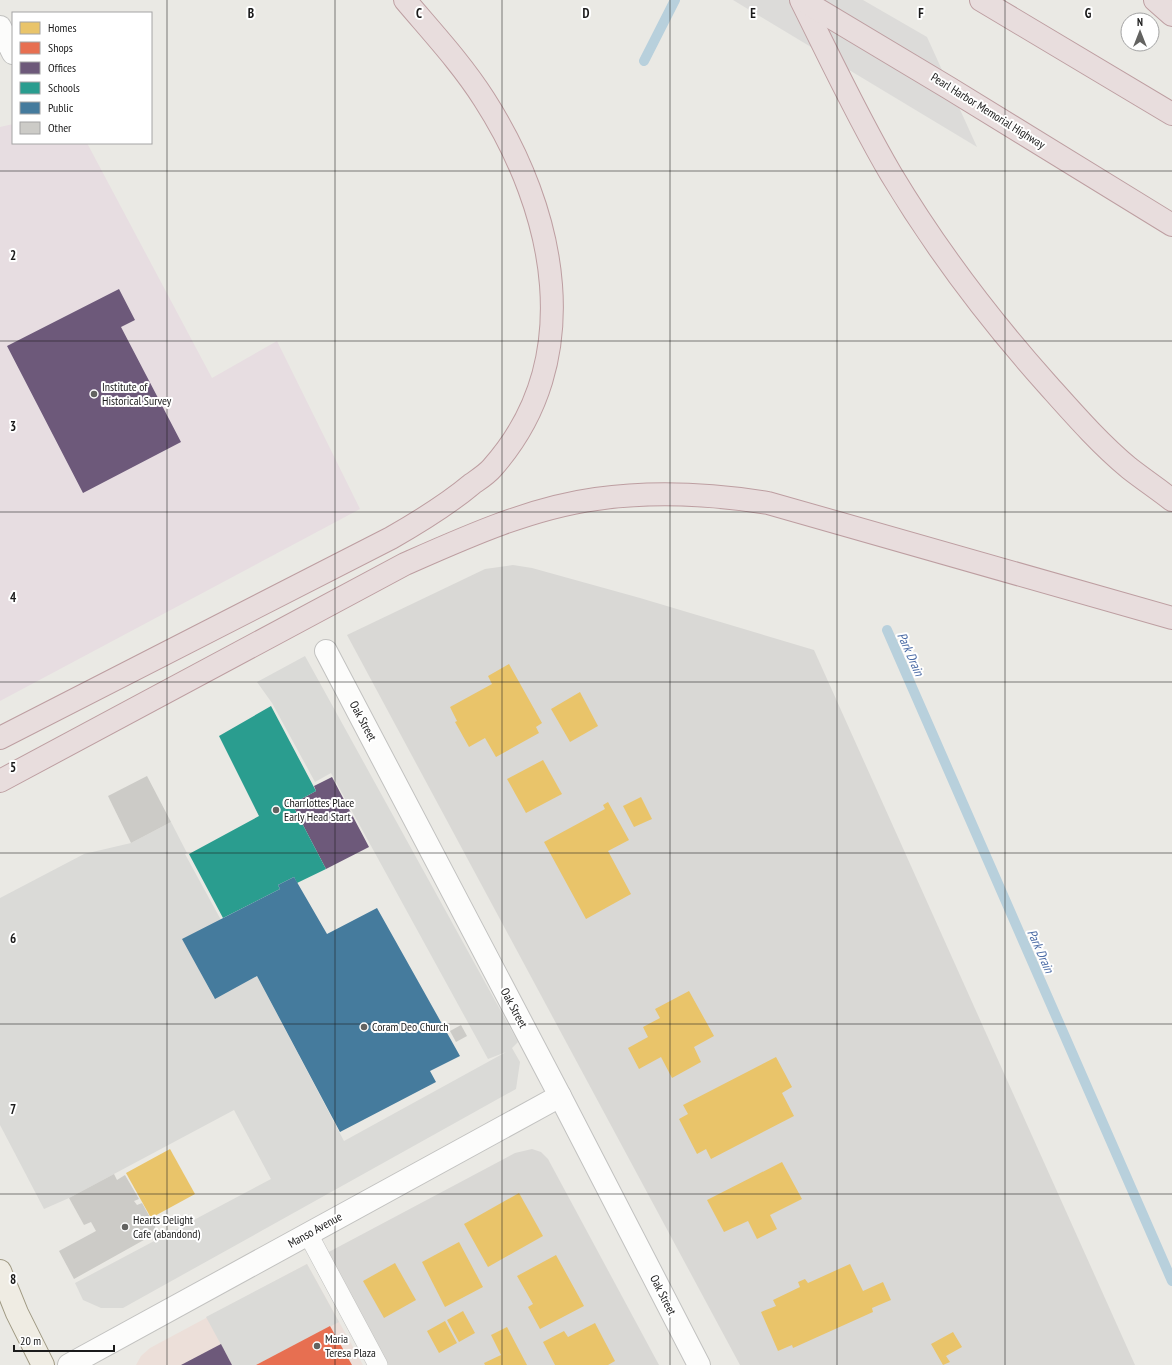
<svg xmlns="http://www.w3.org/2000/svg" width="1172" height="1365" font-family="'PT Sans Narrow',sans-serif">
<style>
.residential{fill:#d9d8d5}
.commercial{fill:#ecdfd9}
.industrial{fill:#e7dde1}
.parking{fill:#dadad7}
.pier{fill:#dcdbd9}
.homes{fill:#e9c46a}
.shops{fill:#e76f51}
.offices{fill:#6d597a}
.schools{fill:#2a9d8f}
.public{fill:#457b9d}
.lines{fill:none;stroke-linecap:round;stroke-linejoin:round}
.stream{stroke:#b8d0dc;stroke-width:10}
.building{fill:#cccbc7}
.lane-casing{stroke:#c2c2c0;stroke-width:20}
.street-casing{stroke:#c2c2c0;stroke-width:24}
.primary-casing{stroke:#9f9982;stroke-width:24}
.highway-casing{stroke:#bd9ea1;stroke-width:24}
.lane{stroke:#fcfcfb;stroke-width:19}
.street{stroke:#fcfcfb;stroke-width:22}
.primary{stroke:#efece3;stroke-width:22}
.highway{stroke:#e8dddd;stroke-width:22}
.grid{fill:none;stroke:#1b1b1b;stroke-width:1;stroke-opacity:0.55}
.poi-dot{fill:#636361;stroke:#fff;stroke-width:1.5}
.labels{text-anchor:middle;stroke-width:4;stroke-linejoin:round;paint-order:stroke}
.street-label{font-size:12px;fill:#1b1b1b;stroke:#fff}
.poi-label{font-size:12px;fill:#1b1b1b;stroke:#fff;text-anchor:start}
.water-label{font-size:13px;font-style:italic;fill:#4c6ca6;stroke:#fff}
.grid-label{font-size:13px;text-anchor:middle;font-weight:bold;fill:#1b1b1b;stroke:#fff;stroke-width:4;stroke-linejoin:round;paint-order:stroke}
</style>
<rect width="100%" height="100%" fill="#eae9e4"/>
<g class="residential">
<polygon points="513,565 532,568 640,598 814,650 1135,1365 740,1365 347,635 485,569"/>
<polygon points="532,1149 541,1152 548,1159 659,1365 386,1365 325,1254 515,1153"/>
</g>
<polygon class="commercial" points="307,1264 363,1365 136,1365 141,1356 150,1348"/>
<polygon class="industrial" points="13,124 13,143 87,143 212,378 277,341 360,509 0,701 0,127"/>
<g class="parking">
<polygon points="305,656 518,1042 512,1048 520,1062 516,1089 123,1308 101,1308 83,1300 75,1283 271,1179 234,1110 69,1198 44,1209 0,1125 0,898 84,854 131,843 171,822 187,853 185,854 221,920 183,939 214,998 257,976 344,1141 506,1052 488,1059 331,773 315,782 272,703 257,682"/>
<polygon points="307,1264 339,1322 256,1365 232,1365 206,1317"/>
</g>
<polygon class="pier" points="733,0 863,0 927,37 977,147"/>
<g class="homes">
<polygon points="509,664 542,723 536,727 539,733 496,757 485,738 469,747 455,722 457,721 450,707 492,684 488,676"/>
<polygon points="580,692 598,726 570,742 551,709"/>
<polygon points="543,760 562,794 526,813 507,779"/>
<polygon points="641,797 652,819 634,827 623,806"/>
<polygon points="608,802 629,840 608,851 631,894 586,919 544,842 605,809 603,805"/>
<polygon points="689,991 714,1036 694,1047 701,1062 672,1078 661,1057 639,1069 628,1048 648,1037 643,1027 660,1018 655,1009"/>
<polygon points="776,1057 792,1087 782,1093 794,1116 711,1159 706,1149 697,1154 679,1119 688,1114 683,1105"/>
<polygon points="170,1149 195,1194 151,1218 126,1173"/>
<polygon points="782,1162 802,1199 770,1215 777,1229 757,1239 748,1221 724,1232 707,1200"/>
<polygon points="519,1193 543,1236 488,1267 464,1224"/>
<polygon points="459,1242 483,1287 445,1307 422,1262"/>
<polygon points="556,1255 584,1306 540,1329 528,1307 533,1304 517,1276"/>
<polygon points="395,1263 416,1300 384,1318 363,1281"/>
<polygon points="850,1264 863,1291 883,1282 891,1300 872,1308 873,1312 793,1348 792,1345 778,1351 761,1312 776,1306 773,1300 800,1287 798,1282 805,1279 808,1283"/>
<polygon points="463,1311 475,1333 459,1342 447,1320"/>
<polygon points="445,1321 457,1343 439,1353 427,1331"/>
<polygon points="595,1323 615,1361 608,1365 555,1365 543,1342 564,1331 568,1337"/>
<polygon points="507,1327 527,1365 485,1365 484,1363 501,1355 491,1335"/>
<polygon points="953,1332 962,1347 946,1356 950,1362 943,1365 931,1344"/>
</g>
<polygon class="shops" points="330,1326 352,1365 256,1365"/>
<g class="offices">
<polygon points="119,289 135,320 121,327 181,442 83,493 7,346"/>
<polygon points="332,777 369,847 326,869 292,804 316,791 314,786"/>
<polygon points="221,1344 232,1365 181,1365"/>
</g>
<polygon class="schools" points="271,706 316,791 292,804 326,869 297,883 294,877 278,885 280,889 223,918 189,854 259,816 219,736"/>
<polygon class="public" points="294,877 327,934 377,908 460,1056 430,1071 436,1082 340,1132 257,976 215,999 182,939 280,889 278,885"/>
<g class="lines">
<g class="stream">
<polyline points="644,61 675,0"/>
<polyline points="887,630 1172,1281"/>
</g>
</g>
<g class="building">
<polygon points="147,776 171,822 131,843 108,796"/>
<polygon points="461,1025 467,1036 456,1042 450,1031"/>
<polygon points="114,1174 117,1180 125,1175 139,1199 134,1201 137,1205 142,1203 157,1230 150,1234 151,1236 74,1279 59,1251 96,1231 91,1222 84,1225 69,1198"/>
</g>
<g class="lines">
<g class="lane-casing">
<polyline id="lane" points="308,1234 378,1365"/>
</g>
<g class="street-casing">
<g id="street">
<polyline points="0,27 13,53"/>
<polyline points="326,651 560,1096 699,1365"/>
<polyline points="69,1365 560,1096"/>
</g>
</g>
<g class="primary-casing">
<polyline id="primary" points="0,1271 17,1313 43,1365"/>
</g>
<g class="highway-casing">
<g id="highway">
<path d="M801 0C830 58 858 118 891 174 936 249 989 319 1047 384 1073 413 1099 443 1129 468 1143 479 1158 489 1172 500"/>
<polyline points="802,0 949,88 1172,225"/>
<polyline points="981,0 1172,114"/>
<polyline points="1155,0 1172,15"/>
<path d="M0 738 391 538C419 522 447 505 472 484 479 479 487 474 492 468 588 360 556 211 484 99 461 63 432 32 405 0"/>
<path d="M0 781 405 564C466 537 530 508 596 499 652 491 712 494 768 503L1172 618"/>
</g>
</g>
<use href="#lane" class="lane"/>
<use href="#street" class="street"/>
<use href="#primary" class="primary"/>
<use href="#highway" class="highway"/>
</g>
<path class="grid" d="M167 0V1365M335 0V1365M502 0V1365M670 0V1365M837 0V1365M1005 0V1365M0 171H1172M0 341H1172M0 512H1172M0 682H1172M0 853H1172M0 1024H1172M0 1194H1172"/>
<g class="poi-dot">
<circle cx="94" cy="394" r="4"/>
<circle cx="276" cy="810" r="4"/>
<circle cx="364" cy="1027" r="4"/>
<circle cx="125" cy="1227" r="4"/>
<circle cx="317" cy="1346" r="4"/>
</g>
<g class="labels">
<g class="street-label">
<text transform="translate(988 111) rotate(32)" y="4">Pearl Harbor Memorial Highway</text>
<text transform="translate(363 721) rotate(62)" y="4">Oak Street</text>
<text transform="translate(514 1008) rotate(62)" y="4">Oak Street</text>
<text transform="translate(315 1230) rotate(-29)" y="4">Manso Avenue</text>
<text transform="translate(663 1295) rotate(63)" y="4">Oak Street</text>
</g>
<g class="poi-label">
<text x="102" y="391">Institute of<tspan x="102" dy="14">Historical Survey</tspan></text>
<text x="284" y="807">Charrlottes Place<tspan x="284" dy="14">Early Head Start</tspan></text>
<text x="372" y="1031">Coram Deo Church</text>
<text x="133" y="1224">Hearts Delight<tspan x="133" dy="14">Cafe (abandond)</tspan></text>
<text x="325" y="1343">Maria<tspan x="325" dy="14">Teresa Plaza</tspan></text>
</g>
<g class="water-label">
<text transform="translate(911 654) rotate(66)" y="5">Park Drain</text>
<text transform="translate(1041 951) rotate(66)" y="5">Park Drain</text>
</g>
</g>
<g class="grid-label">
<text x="251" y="18">B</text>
<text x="419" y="18">C</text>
<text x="586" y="18">D</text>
<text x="753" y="18">E</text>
<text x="921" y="18">F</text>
<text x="1088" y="18">G</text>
<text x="13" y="260">2</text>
<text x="13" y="431">3</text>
<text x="13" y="602">4</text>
<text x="13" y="772">5</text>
<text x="13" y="943">6</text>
<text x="13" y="1114">7</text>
<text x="13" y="1284">8</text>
</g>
<rect x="12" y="12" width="140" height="132" fill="#ffffff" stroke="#a4a4a4"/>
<rect x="20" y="22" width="20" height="12" fill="#e9c46a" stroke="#a4a4a4"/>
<text x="48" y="32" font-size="12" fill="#1b1b1b">Homes</text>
<rect x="20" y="42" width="20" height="12" fill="#e76f51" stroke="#a4a4a4"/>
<text x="48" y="52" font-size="12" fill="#1b1b1b">Shops</text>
<rect x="20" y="62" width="20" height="12" fill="#6d597a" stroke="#a4a4a4"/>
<text x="48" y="72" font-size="12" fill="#1b1b1b">Offices</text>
<rect x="20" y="82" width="20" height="12" fill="#2a9d8f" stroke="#a4a4a4"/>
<text x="48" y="92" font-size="12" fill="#1b1b1b">Schools</text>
<rect x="20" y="102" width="20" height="12" fill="#457b9d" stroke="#a4a4a4"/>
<text x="48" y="112" font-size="12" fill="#1b1b1b">Public</text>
<rect x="20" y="122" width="20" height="12" fill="#cccbc7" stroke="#a4a4a4"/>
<text x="48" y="132" font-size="12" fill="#1b1b1b">Other</text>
<g transform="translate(1140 32)"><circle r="19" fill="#ffffff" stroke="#a4a4a4"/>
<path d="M0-3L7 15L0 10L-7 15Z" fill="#636361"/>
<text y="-6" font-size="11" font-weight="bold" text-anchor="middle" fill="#1b1b1b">N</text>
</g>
<path d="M14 1345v6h100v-6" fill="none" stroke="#1b1b1b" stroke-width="2"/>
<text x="20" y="1345" font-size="12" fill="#1b1b1b" stroke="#ffffff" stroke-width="3" paint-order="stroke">20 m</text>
</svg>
